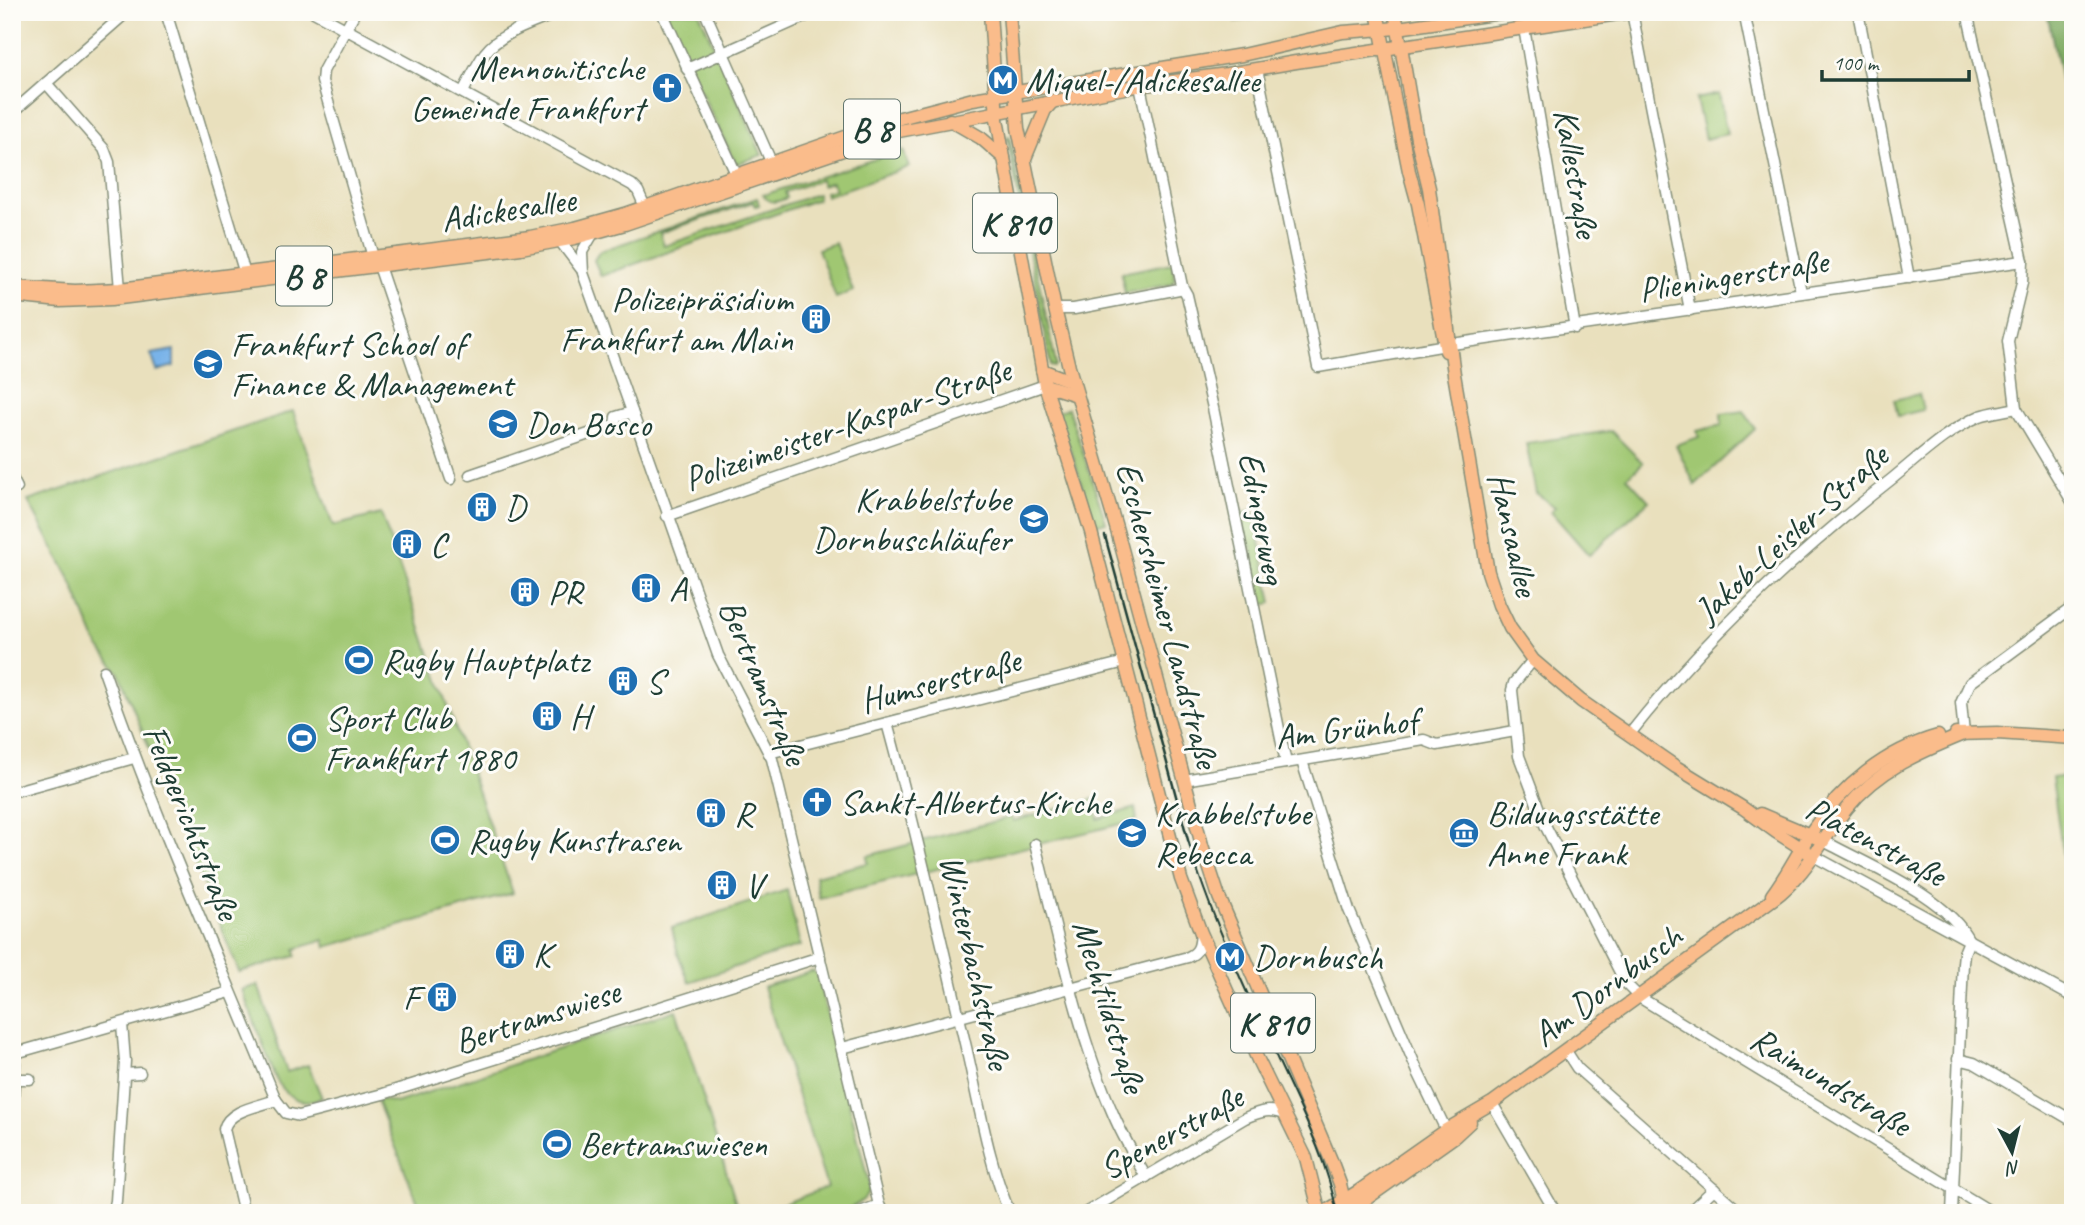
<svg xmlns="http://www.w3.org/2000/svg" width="2085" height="1225" font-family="Caveat,sans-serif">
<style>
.green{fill:#a0c772;stroke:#608253;stroke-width:2}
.forest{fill:#80ac64;stroke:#50744c;stroke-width:2}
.water{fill:#79b3e9;stroke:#4c788e;stroke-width:2}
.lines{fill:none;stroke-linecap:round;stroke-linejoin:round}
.minor-casing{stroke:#848e78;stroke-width:13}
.major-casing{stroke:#848e78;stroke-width:15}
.minor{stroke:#fff;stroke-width:10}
.major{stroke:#fabc8b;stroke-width:12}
.tram{stroke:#1f3d34;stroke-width:2}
.rail{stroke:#1f3d34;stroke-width:2.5}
.labels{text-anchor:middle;stroke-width:6;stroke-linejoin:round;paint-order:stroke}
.shield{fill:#fdfcf7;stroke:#62766e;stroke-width:2}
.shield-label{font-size:33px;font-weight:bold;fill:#1f3d34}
.poi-label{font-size:35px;fill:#1f3d34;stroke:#fdfcf7;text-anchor:start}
.street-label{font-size:35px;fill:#1f3d34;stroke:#fdfcf7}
</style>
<rect width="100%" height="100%" fill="#fdfcf7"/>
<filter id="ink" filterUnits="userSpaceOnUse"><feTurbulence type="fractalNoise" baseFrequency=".0143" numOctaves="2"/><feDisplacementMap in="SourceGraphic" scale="14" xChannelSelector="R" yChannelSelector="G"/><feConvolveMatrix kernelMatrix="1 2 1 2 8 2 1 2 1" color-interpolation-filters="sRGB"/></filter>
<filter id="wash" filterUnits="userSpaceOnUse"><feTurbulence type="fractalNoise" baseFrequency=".00686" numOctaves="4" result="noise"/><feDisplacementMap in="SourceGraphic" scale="28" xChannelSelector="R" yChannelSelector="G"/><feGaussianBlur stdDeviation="1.57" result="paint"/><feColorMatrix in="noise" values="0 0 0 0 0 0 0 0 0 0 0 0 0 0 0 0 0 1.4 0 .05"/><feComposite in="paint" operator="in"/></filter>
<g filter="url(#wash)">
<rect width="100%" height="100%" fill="#e9e0bd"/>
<g class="green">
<polygon points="662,12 699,12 762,155 736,164"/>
<polygon points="1235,12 1304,12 1236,21"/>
<polygon points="1719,94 1727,134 1705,139 1696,99"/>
<polygon points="1009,136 1056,365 1054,367 1051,366 1007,137"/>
<path d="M903 150 909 167 826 196 825 192 835 189 832 182 822 185 820 180 785 192 787 198C776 202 771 205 763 195Z"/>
<polygon points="817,194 818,199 601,276 594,260 600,251 757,198 759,205 755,206 753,202 660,233 664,246"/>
<polygon points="835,243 853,291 836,298 818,249"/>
<polygon points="1172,263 1175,279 1172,284 1125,293 1121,273"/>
<polygon points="1919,394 1923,410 1898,416 1894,400"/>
<polygon points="1068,408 1106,522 1094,525 1074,459 1056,412"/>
<polygon points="293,411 333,526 381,514 513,893 326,947 324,940 295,949 296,956 239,972 119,673 97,644 71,581 28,501"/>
<polygon points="1744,411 1755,429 1695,485 1676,445 1699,437 1697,431 1722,425 1721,414"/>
<polygon points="1611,431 1643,463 1627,477 1649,501 1589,555 1551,512 1555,507 1536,493 1526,443"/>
<polygon points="1254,510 1272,603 1257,606 1252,579 1257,577 1251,546 1245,547 1239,513"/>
<polygon points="2073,775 2073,870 2065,871 2052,778"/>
<polygon points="1093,799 1098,819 1135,808 1137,820 819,898 815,876 868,863 867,856 1011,817 1013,821"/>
<polygon points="787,890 800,946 689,982 678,954 672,928"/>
<path d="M813 971 817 974 870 1188C861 1222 788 1213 760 1213L827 1187 763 987Z"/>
<path d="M258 985 287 1072 308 1065 322 1098C300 1105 290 1100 277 1081L242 990Z"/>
<polygon points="676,1010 739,1213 422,1213 376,1098 396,1103"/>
</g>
<polygon class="forest" points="2047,12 2073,12 2073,140"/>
<polygon class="water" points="174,350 174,366 157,371 151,354"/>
</g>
<g filter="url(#ink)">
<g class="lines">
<g class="minor-casing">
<g id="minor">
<polyline points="166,12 245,274"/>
<polyline points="314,12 632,185 638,191 645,207"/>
<polyline points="355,12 323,71 322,81 373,257"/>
<polyline points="662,12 737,176"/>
<polyline points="705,12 772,164"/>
<polyline points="1632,12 1690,310"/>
<polyline points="1744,12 1801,292"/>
<polyline points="1858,12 1909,278"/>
<polyline points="1967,12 2023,261 2022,283 2008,341 2016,408 2073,503"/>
<polyline points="1524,28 1575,328"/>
<polyline points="687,69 815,12"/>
<polyline points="1257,69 1318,367 1452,344 2023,261"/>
<polyline points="46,83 104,149 109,162 120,289"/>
<path d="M463 92C470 79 477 64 485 53 501 32 535 23 559 12"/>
<polyline points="12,113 127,12"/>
<polyline points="594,232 582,252 583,273 718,655 772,759 879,1205 883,1213"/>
<polyline points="560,241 582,270"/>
<polyline points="379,266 451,479"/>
<polyline points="1182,286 1187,295 1213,408 1286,763"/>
<polyline points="1055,309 1074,309 1179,289 1182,286 1140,86"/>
<polyline points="470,475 615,425 616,417 632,412"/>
<polyline points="12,478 17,488"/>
<polyline points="667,516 1045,385"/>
<polyline points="1533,660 1514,683 1512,690 1519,756 1545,825 1626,984 1639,997 1993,1213"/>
<path d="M104 671C155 817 218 958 276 1100L286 1113 299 1116 383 1094 820 957"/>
<path d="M887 723C916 829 940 936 965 1043 978 1097 988 1164 1010 1213"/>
<polyline points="1964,734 1961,703 1970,683 2073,607"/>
<path d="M1629 735C1705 638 1796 554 1893 478 1920 456 1947 430 1980 416 1991 412 2005 411 2016 408"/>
<polyline points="769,753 1125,662"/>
<polyline points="1302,761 1349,910 1418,1072 1446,1130"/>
<polyline points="1184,780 1424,740 1437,745 1515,731"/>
<polyline points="12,792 134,758"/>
<path d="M1824 841C1867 865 1948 897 1969 941"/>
<path d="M1035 844C1058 935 1076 1030 1114 1116 1123 1137 1135 1157 1146 1177"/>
<polyline points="1812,855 2073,997"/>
<path d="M842 1048 1188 957C1200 952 1200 944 1201 933"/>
<polyline points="1566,1051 1577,1068 1741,1213"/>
<polyline points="12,1054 230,992"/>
<polyline points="1958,1059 1974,1063 2073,1121"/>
<polyline points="124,1074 140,1073"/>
<polyline points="15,1079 30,1079"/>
<polyline points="1492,1103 1556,1213"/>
<polyline points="12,1120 15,1063"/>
<polyline points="12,1210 19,1213"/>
<polyline points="113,1213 116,1201 125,1061 122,1024"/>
<path d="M244 1213 224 1129C228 1110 260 1106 276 1100"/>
<polyline points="858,1213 879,1205"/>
<path d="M1085 1213 1245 1118C1261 1111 1270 1108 1286 1115"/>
<polyline points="1688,1213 1714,1189"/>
<polyline points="1952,1213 1963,963 1964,953 1969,941"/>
</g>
</g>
<g class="major-casing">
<g id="major">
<polyline points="990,12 997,119 1045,385 1091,532 1181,879 1201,933 1258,1060 1306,1158 1320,1213"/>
<polyline points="1009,12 1018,128 1055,309 1069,367 1116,527 1202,845 1219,897 1331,1160 1340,1184 1347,1213"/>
<polyline points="1377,12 1409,171 1418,204 1446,351"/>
<polyline points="1395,12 1417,139 1429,188 1454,374 1488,572 1499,605 1510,628 1533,660 1581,701 1676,767 1743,808 1776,832 1812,855"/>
<polyline points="950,120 981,138 1004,158"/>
<polyline points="1024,161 1045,110 1054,100"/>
<polyline points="12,287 75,291 120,289 530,237 575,228 625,214 900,118 973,99 1242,55 1343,32 1398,28 1507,12"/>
<polyline points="12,296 60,301 112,299 521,248 575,238 625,224 899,131 1130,87 1227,74 1296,62 1632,12"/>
<polyline points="1042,370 1073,382"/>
<polyline points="1045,385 1077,395"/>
<polyline points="1956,734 1997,733 2073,738"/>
<polyline points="1760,814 1817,838"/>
<path d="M1772 895C1787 875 1798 852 1812 831 1842 786 1885 751 1938 736"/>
<path d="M1323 1213 1359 1191 1446 1130 1492 1103 1773 899C1805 876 1823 838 1847 808 1879 769 1920 752 1964 734"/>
<polyline points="1346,1213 1455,1136 1470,1122"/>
</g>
</g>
<use href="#minor" class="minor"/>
<use href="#major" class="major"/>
<path class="tram" d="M1188 840C1209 913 1245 989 1277 1058 1300 1108 1327 1159 1337 1213"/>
<polyline class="rail" points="1105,536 1188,840"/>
</g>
</g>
<defs>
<g id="metro-disc" transform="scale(1.575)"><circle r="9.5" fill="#1f6fb2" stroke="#fdfcf7"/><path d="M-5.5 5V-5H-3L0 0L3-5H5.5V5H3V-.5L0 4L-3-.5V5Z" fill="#fff"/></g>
<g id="church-disc" transform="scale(1.575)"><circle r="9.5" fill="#1f6fb2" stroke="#fdfcf7"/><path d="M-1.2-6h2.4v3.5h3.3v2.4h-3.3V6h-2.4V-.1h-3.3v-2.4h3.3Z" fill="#fff"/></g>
<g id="building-disc" transform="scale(1.575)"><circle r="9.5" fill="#1f6fb2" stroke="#fdfcf7"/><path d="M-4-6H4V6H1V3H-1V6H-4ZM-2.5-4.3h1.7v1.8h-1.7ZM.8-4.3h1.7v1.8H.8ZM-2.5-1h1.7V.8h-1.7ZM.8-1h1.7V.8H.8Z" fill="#fff"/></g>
<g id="university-disc" transform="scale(1.575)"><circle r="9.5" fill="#1f6fb2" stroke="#fdfcf7"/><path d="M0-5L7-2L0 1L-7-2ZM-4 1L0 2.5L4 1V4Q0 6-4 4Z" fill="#fff"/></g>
<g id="school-disc" transform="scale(1.575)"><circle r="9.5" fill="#1f6fb2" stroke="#fdfcf7"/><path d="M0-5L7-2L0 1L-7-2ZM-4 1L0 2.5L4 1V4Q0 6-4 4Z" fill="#fff"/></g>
<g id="stadium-disc" transform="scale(1.575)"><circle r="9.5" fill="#1f6fb2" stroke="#fdfcf7"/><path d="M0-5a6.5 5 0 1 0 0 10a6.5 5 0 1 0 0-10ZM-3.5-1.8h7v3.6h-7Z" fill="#fff"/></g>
<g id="museum-disc" transform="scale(1.575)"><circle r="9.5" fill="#1f6fb2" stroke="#fdfcf7"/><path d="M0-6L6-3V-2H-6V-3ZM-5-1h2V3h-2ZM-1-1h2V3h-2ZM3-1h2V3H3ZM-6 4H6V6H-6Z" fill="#fff"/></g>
</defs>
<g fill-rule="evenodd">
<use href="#metro-disc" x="1003" y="80"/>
<use href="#church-disc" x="667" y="88"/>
<use href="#building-disc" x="816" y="319"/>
<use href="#university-disc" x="208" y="364"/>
<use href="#school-disc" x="503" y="424"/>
<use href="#building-disc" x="482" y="507"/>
<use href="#school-disc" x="1034" y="519"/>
<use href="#building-disc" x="407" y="544"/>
<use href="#building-disc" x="646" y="588"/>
<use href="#building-disc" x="525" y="592"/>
<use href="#stadium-disc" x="359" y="660"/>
<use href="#building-disc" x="623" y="681"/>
<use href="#building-disc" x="547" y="716"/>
<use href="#stadium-disc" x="302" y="738"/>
<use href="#church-disc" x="817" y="802"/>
<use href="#building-disc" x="711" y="813"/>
<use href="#school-disc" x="1132" y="833"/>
<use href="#museum-disc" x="1464" y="833"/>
<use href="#stadium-disc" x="445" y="840"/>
<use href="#building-disc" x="722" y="885"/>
<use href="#building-disc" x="510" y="954"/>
<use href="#metro-disc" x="1230" y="957"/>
<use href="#building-disc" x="442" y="997"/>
<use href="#stadium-disc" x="557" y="1144"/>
</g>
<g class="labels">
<g class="shield">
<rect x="844" y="99.5" width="56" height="59" rx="5"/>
<rect x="973" y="193.5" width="84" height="59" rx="5"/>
<rect x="276" y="246.5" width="56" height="59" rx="5"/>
<rect x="1231" y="993.5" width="84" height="59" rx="5"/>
</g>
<g class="shield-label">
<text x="872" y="141">B 8</text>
<text x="1015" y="235">K 810</text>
<text x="304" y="288">B 8</text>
<text x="1273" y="1035">K 810</text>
</g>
<g class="poi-label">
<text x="644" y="80" text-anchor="end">Mennonitische<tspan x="644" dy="40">Gemeinde Frankfurt</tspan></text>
<text x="1026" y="92">Miquel-/Adickesallee</text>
<text x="793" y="311" text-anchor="end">Polizeipräsidium<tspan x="793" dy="40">Frankfurt am Main</tspan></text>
<text x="231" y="356">Frankfurt School of<tspan x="231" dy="40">Finance &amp; Management</tspan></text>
<text x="526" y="436">Don Bosco</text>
<text x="1011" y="511" text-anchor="end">Krabbelstube<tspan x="1011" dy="40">Dornbuschläufer</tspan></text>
<text x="505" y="519">D</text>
<text x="430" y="556">C</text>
<text x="669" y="600">A</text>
<text x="548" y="604">PR</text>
<text x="382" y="672">Rugby Hauptplatz</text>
<text x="646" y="693">S</text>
<text x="570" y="728">H</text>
<text x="325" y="730">Sport Club<tspan x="325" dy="40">Frankfurt 1880</tspan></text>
<text x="840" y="814">Sankt-Albertus-Kirche</text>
<text x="734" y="825">R</text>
<text x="1155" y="825">Krabbelstube<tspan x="1155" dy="40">Rebecca</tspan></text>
<text x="1487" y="825">Bildungsstätte<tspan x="1487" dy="40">Anne Frank</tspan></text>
<text x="468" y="852">Rugby Kunstrasen</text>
<text x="745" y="897">V</text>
<text x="533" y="966">K</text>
<text x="1253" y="969">Dornbusch</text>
<text x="419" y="1009" text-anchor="end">F</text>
<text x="580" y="1156">Bertramswiesen</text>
</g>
<g class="street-label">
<text transform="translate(1577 173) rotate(80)" y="12">Kallestraße</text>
<text transform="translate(508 209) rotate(-9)" y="12">Adickesallee</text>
<text transform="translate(1733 275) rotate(-9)" y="12">Plieningerstraße</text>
<text transform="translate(847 424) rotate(-19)" y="12">Polizeimeister-Kaspar-Straße</text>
<text transform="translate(1263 518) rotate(79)" y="12">Edingerweg</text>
<text transform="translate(1791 533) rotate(-42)" y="12">Jakob-Leisler-Straße</text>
<text transform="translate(1514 534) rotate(77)" y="12">Hansaallee</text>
<text transform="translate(1168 615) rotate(75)" y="12">Eschersheimer Landstraße</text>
<text transform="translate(940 680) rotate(-15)" y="12">Humserstraße</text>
<text transform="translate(764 682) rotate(67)" y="12">Bertramstraße</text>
<text transform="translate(1346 728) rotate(-7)" y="12">Am Grünhof</text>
<text transform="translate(192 822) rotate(68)" y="12">Feldgerichtstraße</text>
<text transform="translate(1876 841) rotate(28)" y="12">Platenstraße</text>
<text transform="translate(976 962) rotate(77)" y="12">Winterbachstraße</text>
<text transform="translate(1607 985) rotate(-37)" y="12">Am Dornbusch</text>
<text transform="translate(1110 1006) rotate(73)" y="12">Mechtildstraße</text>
<text transform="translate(537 1016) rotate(-18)" y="12">Bertramswiese</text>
<text transform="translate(1831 1081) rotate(31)" y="12">Raimundstraße</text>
<text transform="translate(1171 1132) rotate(-29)" y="12">Spenerstraße</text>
</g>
</g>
<rect width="2085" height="1225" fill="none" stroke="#fdfcf7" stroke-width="42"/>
<g transform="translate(2012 1152) rotate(173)" stroke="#fdfcf7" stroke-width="5" paint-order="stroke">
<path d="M0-5L12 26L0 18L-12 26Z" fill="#1f3d34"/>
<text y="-10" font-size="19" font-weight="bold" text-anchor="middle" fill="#1f3d34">N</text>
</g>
<path d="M1822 70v10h147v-10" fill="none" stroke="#1f3d34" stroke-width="3.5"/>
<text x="1833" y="70" font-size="21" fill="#1f3d34" stroke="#fdfcf7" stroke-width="5" paint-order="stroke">100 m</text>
</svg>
